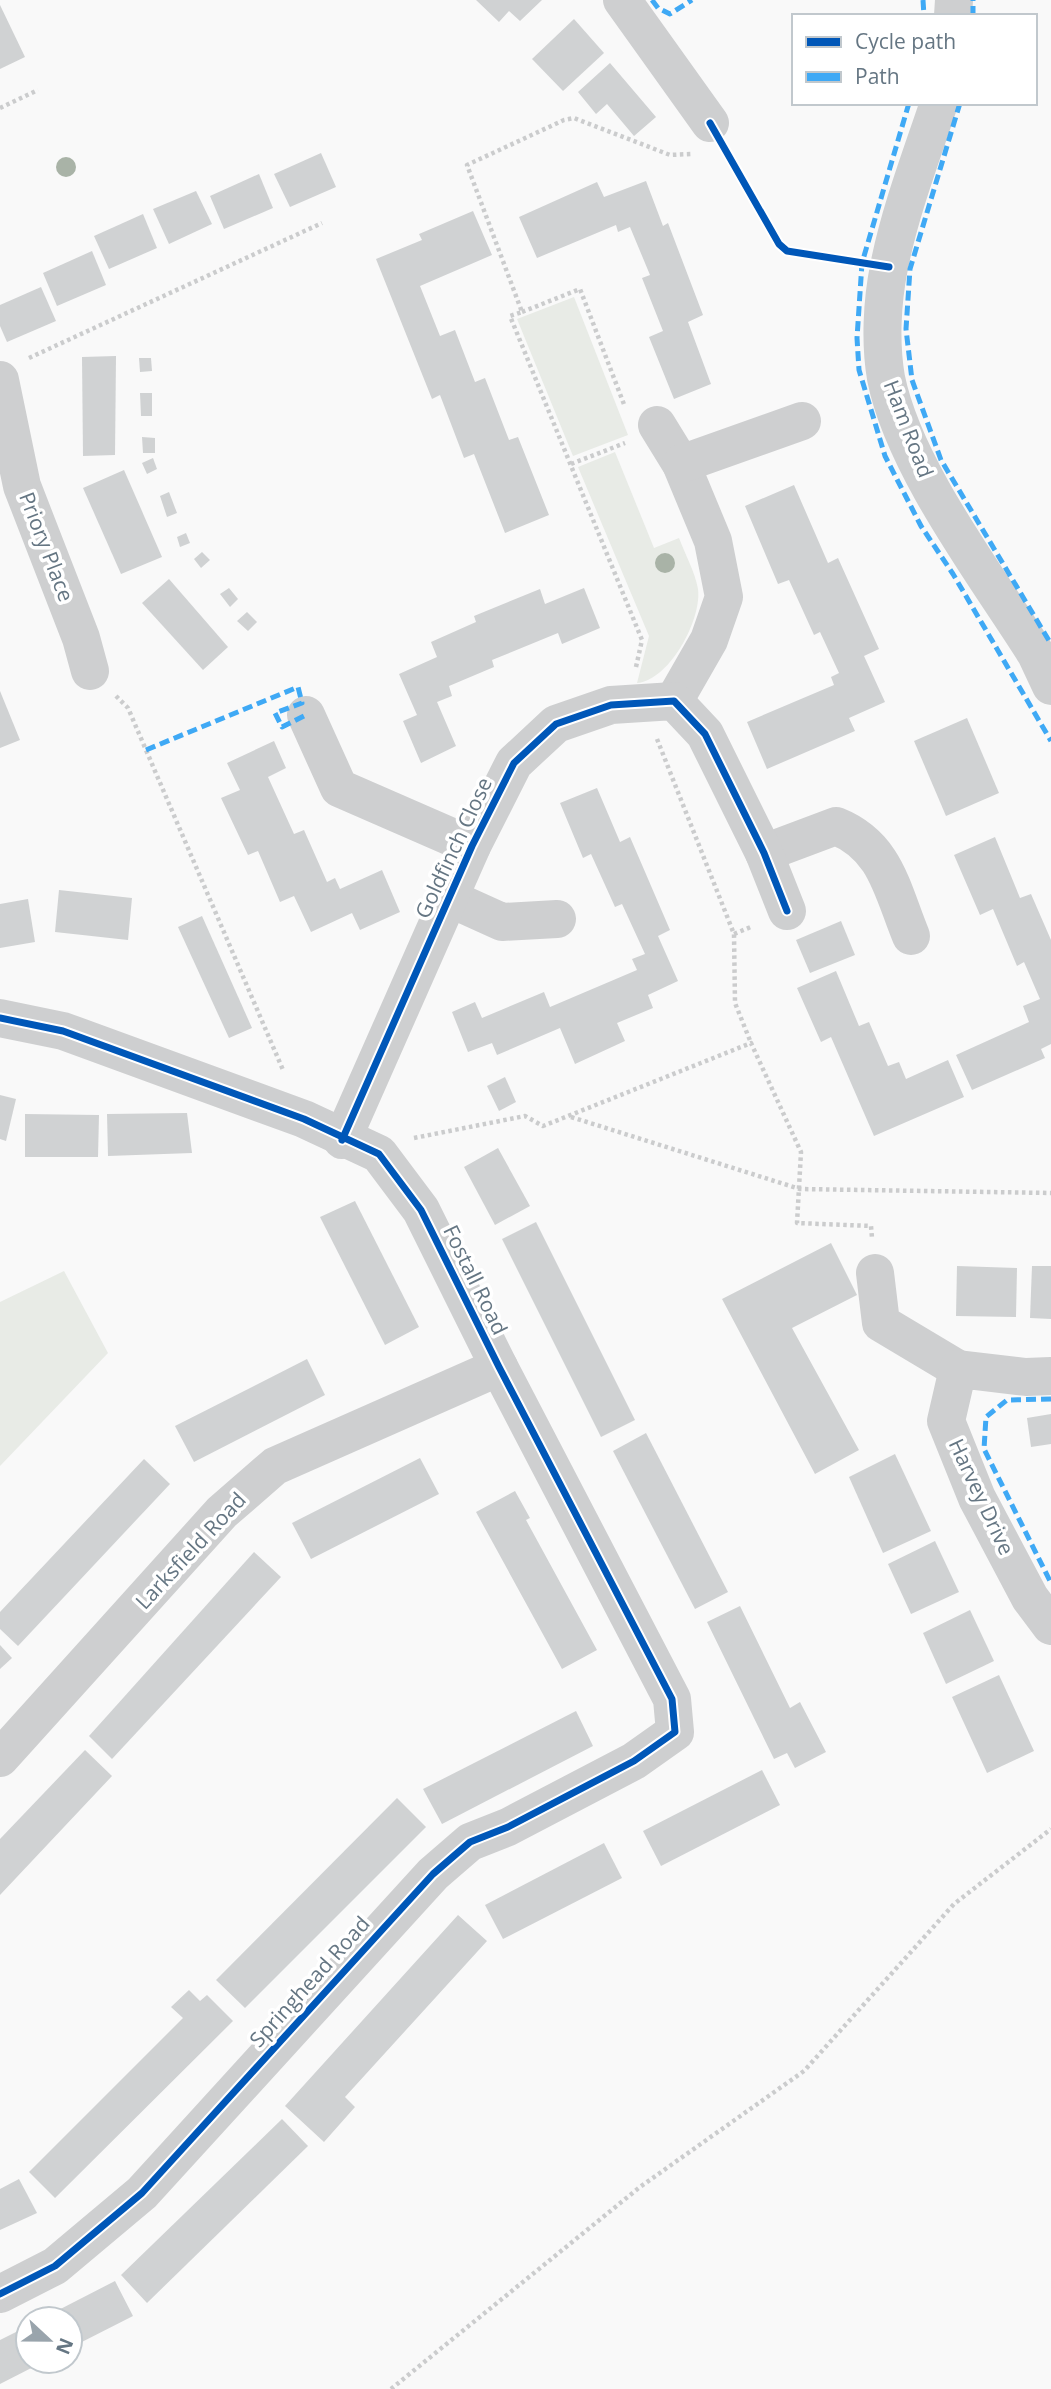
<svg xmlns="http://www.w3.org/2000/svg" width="1051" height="2389" font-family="'Open Sans',sans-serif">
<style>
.green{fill:#e8ebe6}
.building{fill:#d0d2d3}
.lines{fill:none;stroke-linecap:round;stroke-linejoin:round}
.path{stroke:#cbcccd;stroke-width:4.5;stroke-dasharray:3.5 3.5;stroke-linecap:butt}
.minor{stroke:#cecfd0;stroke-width:38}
.quiet{stroke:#3fa9f5;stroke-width:5;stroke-dasharray:10 5;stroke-linecap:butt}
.cycleway-casing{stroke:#fff;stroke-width:11}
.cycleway{stroke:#0057b8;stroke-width:7}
.tree{fill:#a9b3a7}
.labels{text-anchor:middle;stroke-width:7;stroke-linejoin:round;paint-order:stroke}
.street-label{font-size:21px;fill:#657683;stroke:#fff}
</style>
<rect width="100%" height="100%" fill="#f9f9f9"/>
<g class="green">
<polygon points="574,297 628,435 573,456 517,319"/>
<path d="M615 452 654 548 679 538C685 554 695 572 698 589 702 619 670 680 637 683L649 636 578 467Z"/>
<polygon points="64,1271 108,1353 0,1466 0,1302"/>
</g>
<g class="building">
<polygon points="476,0 542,0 520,21 509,11 499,22"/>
<polygon points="0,5 25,57 0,69"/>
<polygon points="574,19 604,53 563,91 532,59"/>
<polygon points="610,63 656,117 634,136 607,104 596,114 578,92"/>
<polygon points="321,153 336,187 290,207 274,174"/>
<polygon points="259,174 273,208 224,229 210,196"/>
<polygon points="646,181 663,226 668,223 703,315 688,322 711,384 674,399 649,337 663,331 642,278 650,275 630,227 618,232 616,225 537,258 519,217 597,182 604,197"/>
<polygon points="196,191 212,224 169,244 153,209"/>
<polygon points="473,211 492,255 420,286 440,336 455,330 475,382 485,378 509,440 518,437 549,515 505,533 474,454 464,458 440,395 432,399 376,259 422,240 419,234"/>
<polygon points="143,214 157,248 109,269 94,236"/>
<polygon points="92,251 106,285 57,306 43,273"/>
<polygon points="41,287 56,321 7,342 0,326 0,305"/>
<polygon points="116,356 115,455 83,456 82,357"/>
<polygon points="139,358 151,358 152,371 140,372"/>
<polygon points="140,393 152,393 152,416 141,416"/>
<polygon points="142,437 155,438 155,453 143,453"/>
<polygon points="153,458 157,469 147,474 142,463"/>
<polygon points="124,470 162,557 121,574 83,488"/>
<polygon points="794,485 828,563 838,558 879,649 864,656 885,702 849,718 855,731 767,769 747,722 834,685 831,677 839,673 820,632 814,635 789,580 778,584 745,506"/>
<polygon points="169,492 177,513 167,517 160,496"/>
<polygon points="186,533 190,543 180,547 177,537"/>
<polygon points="202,552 210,560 201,568 194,559"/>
<polygon points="169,579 228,647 203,670 142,603"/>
<polygon points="229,588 238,599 230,607 220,594"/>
<polygon points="584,588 600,628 562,644 558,633 492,660 494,667 449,686 452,696 437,702 456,746 421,763 403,721 417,715 399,674 437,657 431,642 476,622 474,616 540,589 545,604"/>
<polygon points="247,612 257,622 248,631 237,621"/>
<polygon points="0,691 20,740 0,748"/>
<polygon points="967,718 999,793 946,816 914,741"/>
<polygon points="274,741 286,768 268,777 294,834 304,830 327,882 335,878 340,889 382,870 400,912 360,930 352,913 311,932 294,896 280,902 258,851 248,855 221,798 240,790 227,763"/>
<polygon points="597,788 620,842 630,837 670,930 658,936 678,981 648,995 653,1008 617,1023 625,1041 575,1064 560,1028 497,1055 492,1043 468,1052 452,1012 475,1002 482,1018 544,992 550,1007 637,970 632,959 645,954 622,904 615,907 591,854 583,858 560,803"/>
<polygon points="995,837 1020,898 1031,894 1051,940 1051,1044 1041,1049 1045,1058 972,1090 956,1055 1029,1022 1023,1006 1040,999 1024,962 1017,966 993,909 980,915 954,855"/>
<polygon points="59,890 132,898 128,940 55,932"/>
<polygon points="28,899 35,942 0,948 0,904"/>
<polygon points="202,916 252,1028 229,1038 178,927"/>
<polygon points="841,921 855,955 810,973 796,940"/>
<polygon points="836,971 859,1026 869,1022 888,1066 899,1062 906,1079 948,1060 964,1097 874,1136 831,1037 821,1042 797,988"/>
<polygon points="505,1077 516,1102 499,1111 487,1086"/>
<polygon points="0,1095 16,1099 6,1141 0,1139"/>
<polygon points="187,1113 192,1153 108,1156 107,1114"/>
<polygon points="25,1114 99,1115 98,1157 25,1157"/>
<polygon points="498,1148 530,1206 495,1225 464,1167"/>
<polygon points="355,1201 419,1327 385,1345 320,1217"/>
<polygon points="536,1222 635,1420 601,1437 502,1239"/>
<polygon points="831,1243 857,1295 792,1328 859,1450 815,1474 722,1299"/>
<polygon points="957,1266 1017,1268 1016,1317 956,1316"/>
<polygon points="1032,1266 1051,1266 1051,1319 1030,1318"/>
<polygon points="307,1359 325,1395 194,1462 175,1426"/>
<polygon points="1051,1414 1051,1444 1031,1447 1027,1418"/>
<polygon points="646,1433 728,1592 695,1609 613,1451"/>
<polygon points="895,1454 931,1531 883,1553 849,1477"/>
<polygon points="420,1458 439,1494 311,1559 292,1523"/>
<polygon points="144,1459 170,1484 18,1646 0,1629 0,1612"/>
<polygon points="515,1491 530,1518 526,1520 597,1650 562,1669 476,1512"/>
<polygon points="935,1541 959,1592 911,1614 888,1564"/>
<polygon points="254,1552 281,1577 112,1759 89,1736"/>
<polygon points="740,1606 790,1708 800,1702 826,1752 795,1768 787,1753 774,1759 707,1622"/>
<polygon points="970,1610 994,1661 946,1684 923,1633"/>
<polygon points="0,1645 12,1658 0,1669"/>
<polygon points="999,1675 1034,1751 987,1773 952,1697"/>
<polygon points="576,1711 593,1746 442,1824 423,1789"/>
<polygon points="85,1750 112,1776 0,1895 0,1839"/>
<polygon points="762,1770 780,1805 661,1866 643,1831"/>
<polygon points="397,1798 426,1827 245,2008 216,1980"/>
<polygon points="604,1843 622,1878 503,1939 485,1905"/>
<polygon points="458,1915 487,1941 345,2097 355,2107 324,2142 285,2106"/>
<polygon points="189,1990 200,2001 207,1995 233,2021 55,2198 29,2172 183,2018 171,2007"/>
<polygon points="282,2119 308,2146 147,2303 121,2275"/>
<polygon points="19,2179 37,2213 0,2230 0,2189"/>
<polygon points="115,2281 133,2316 70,2348 70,2319 41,2319"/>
<polygon points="28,2326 28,2361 45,2361 0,2384 0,2340"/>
</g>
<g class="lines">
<g class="path">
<polyline points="0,108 38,90"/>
<polyline points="522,312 580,289 625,407"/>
<polyline points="29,358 322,223"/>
<polyline points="571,464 625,443"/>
<polyline points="636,667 642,640 510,316 522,312 467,165 564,120 574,118 670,155 691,154"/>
<polyline points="116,696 128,708 283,1070"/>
<polyline points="657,739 734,934 735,1003 751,1043"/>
<polyline points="734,934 753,926"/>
<polyline points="571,1117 800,1189 1051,1193"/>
<polyline points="414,1138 525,1116 543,1126 751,1043 801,1152 797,1223 871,1226 872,1238"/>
<polyline points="391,2389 640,2187 804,2071 954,1904 1051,1829"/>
</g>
<g class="minor">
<polyline points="622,0 710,123"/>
<polyline points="953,16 954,0"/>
<path d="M939 103C921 157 900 211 889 267 882 302 880 343 886 378 904 468 987 576 1036 654L1051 686"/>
<polyline points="0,380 22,486 81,638 90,671"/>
<polyline points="657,425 681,464 713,541 724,597 709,640 674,701"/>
<polyline points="681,464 802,421"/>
<polyline points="306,715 339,788 472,846"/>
<path d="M764 853 836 826C886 846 892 890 911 936"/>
<polyline points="449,898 502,922 557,919"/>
<polyline points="0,1018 63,1031 304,1119 379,1154 421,1210 499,1367 672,1699 675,1732 634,1761 508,1827 470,1842 433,1874 142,2193 55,2266 0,2294"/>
<polyline points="342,1140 472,846 514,763 556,724 611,705 674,701 705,734 764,853 787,911"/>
<polyline points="875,1273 881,1323 958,1369"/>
<polyline points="1051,1376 1026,1377 958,1369 946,1421 977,1498 1030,1598 1051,1626"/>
<polyline points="0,1758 222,1512 275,1466 499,1367"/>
</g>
<g class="quiet">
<polyline points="652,0 658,8 670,14 692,0"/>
<polyline points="923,0 924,16"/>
<polyline points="973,16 973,0"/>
<polyline points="909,103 862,263 857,338 859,370 885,456 921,526 953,574 1051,741"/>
<polyline points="960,103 910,269 906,329 912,380 941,460 1051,644"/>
<polyline points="146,750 298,687 302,703 275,713 282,727 306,715"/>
<polyline points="1051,1399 1007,1400 986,1417 984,1449 1051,1583"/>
</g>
<g class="cycleway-casing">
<g id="cycleway">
<polyline points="710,123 779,244 787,251 889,267"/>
<polyline points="0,1018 63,1031 304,1119 379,1154 421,1210 499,1367 672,1699 675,1732 634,1761 508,1827 470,1842 433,1874 142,2193 55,2266 0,2294"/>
<polyline points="342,1140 472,846 514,763 556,724 611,705 674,701 705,734 764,853 787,911"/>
</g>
</g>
<use href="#cycleway" class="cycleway"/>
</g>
<g class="tree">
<circle cx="66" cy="167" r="10"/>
<circle cx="665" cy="563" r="10"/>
</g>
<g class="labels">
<g class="street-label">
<text transform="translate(908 429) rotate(69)" y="7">Ham Road</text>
<text transform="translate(46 547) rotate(69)" y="7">Priory Place</text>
<text transform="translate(454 848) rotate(-65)" y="7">Goldfinch Close</text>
<text transform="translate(475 1280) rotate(64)" y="7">Fostall Road</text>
<text transform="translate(981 1497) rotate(65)" y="7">Harvey Drive</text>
<text transform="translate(191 1551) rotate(-47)" y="7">Larksfield Road</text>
<text transform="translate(310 1982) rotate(-48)" y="7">Springhead Road</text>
</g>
</g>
<rect x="792" y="14" width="245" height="91" fill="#ffffff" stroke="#c1c8cd" stroke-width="2"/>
<rect x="806" y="37" width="35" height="10" fill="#0057b8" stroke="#c1c8cd" stroke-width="2"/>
<text x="855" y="49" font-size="21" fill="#657683">Cycle path</text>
<rect x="806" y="72" width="35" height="10" fill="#3fa9f5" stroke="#c1c8cd" stroke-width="2"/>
<text x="855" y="84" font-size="21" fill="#657683">Path</text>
<g transform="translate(49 2340) rotate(112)"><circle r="33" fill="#ffffff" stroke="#c1c8cd" stroke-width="2"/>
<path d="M0-5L12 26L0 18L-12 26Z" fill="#99a4ac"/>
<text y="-10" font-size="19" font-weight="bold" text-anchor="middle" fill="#657683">N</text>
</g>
</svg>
